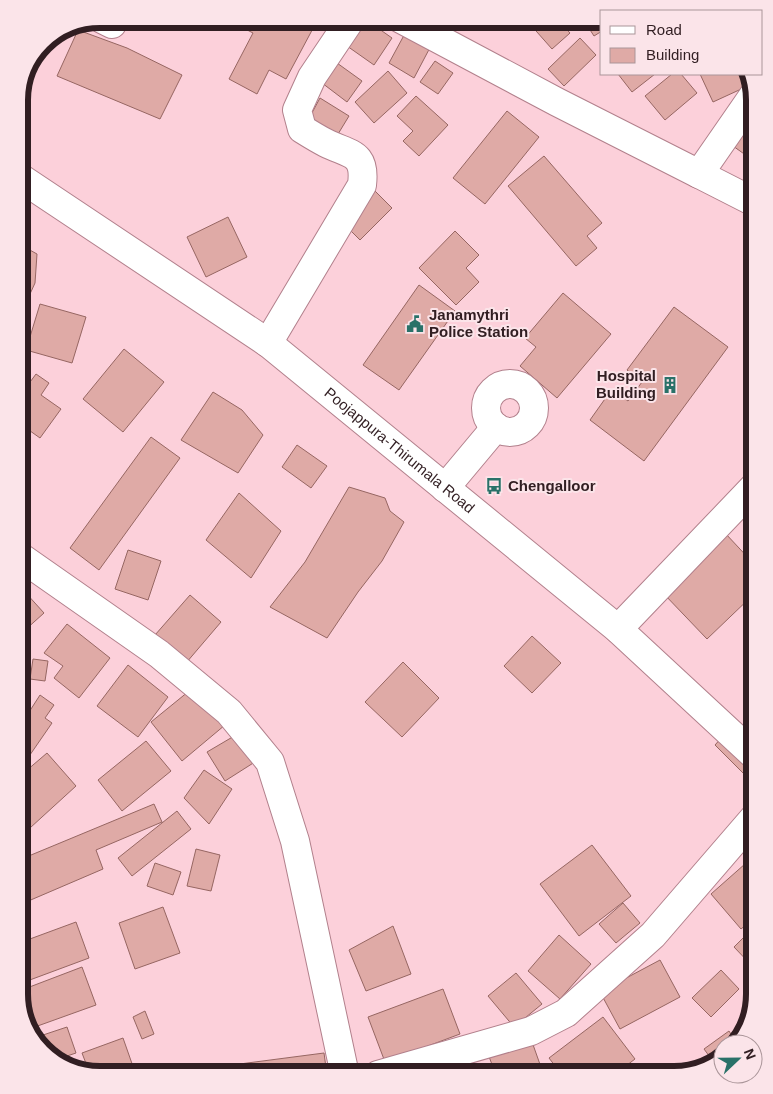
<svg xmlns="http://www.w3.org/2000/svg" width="773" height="1094" font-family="Arial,sans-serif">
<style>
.building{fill:#dfaaa6;stroke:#966662}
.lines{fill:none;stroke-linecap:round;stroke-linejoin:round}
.minor-casing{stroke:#b2808c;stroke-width:30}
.major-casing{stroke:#b2808c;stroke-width:30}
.minor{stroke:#fff;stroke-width:28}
.major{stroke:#fff;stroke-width:28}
.labels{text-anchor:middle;stroke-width:4;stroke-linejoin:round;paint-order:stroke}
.poi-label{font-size:15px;font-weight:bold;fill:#311e22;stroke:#fbe4e9;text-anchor:start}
.street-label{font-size:15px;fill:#311e22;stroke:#fbe4e9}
.rim{fill:none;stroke:#311e22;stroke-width:6}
</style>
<rect width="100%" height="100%" fill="#fcd0da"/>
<g class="building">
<polygon points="226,19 318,19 286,79 269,70 257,94 229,79 253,33"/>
<polygon points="365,19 392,38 374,65 347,46"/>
<polygon points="533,19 557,19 570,33 552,49 529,23"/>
<polygon points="583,19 602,19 602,31 594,36"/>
<polygon points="409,26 434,40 414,78 389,63"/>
<polygon points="78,30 127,48 182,75 160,119 57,76"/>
<polygon points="580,38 596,55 564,86 548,69"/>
<polygon points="435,61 453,73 438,94 420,82"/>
<polygon points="337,63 362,81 347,102 322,83"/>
<polygon points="388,71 407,93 374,123 355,102"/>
<polygon points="618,74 655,74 632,92"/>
<polygon points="672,74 681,74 697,93 665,120 645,96"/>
<polygon points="700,74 747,74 750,85 713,102"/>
<polygon points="416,96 448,125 419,156 403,141 413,131 397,116"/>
<polygon points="320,98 349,116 335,139 307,122"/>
<polygon points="507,111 539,137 485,204 453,178"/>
<polygon points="754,115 754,161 733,146"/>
<polygon points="544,156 602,223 587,236 597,248 576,266 508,186"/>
<polygon points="375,191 392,208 360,240 343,223"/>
<polygon points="228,217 247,257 206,277 187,237"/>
<polygon points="455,231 479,255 466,268 479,282 456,305 419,268"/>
<polygon points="19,244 37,254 35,283 19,318"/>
<polygon points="419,285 455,311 399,390 363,365"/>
<polygon points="563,293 611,334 557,398 520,366 536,347 525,338"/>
<polygon points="40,304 86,317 72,363 26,350"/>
<polygon points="674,307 728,347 644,461 590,420 612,389 628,401 642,382 627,370"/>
<polygon points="124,349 164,382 123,432 83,399"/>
<polygon points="36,374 49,383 41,395 61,409 40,438 19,423 19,397"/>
<polygon points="213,392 242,410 263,435 238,473 181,440"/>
<polygon points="151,437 180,458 99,570 70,548"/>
<polygon points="297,445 327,466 311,488 282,467"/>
<polygon points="349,487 385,498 390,511 404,522 382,561 358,592 327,638 270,607 305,562"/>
<polygon points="239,493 281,531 251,578 206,540"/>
<polygon points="725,533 754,564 754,594 707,639 663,593"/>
<polygon points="128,550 161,561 148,600 115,589"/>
<polygon points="25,592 44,613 24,631 19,626 19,597"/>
<polygon points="190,595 221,622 186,663 155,635"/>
<polygon points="754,601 754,618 746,609"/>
<polygon points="67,624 110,658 79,698 54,678 63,666 44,653"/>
<polygon points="532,636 561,663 532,693 504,666"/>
<polygon points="33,659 48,661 45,681 30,679"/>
<polygon points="403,662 439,698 402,737 365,702"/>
<polygon points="128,665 168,697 138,737 97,706"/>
<polygon points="194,687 225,725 182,761 151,722"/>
<polygon points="40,695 54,705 45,718 52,723 23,765 19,762 19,721 22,723"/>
<polygon points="241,732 258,760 225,781 207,752"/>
<polygon points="723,736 753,766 744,774 715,745"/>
<polygon points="146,741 171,771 122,811 98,780"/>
<polygon points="47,753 76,786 19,838 19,797 29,788 19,777"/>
<polygon points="204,770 232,789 209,824 184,798"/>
<polygon points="154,804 162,822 96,850 103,869 19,905 19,860"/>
<polygon points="177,811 191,829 132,876 118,858"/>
<polygon points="592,845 631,896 579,936 540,884"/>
<polygon points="196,849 220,855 211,891 187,886"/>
<polygon points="754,856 754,918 741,929 711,894"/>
<polygon points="155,863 181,872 173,895 147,886"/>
<polygon points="623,903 640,923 616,943 599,924"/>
<polygon points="163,907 180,953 135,969 119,923"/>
<polygon points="76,922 89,958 19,984 19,943"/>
<polygon points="393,926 411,974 366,991 349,950"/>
<polygon points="753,928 754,929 754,968 734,947"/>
<polygon points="559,935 591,964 560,999 528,971"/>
<polygon points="660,960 680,997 620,1029 600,992"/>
<polygon points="82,967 96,1005 32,1028 19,991"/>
<polygon points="721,970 739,989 711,1017 692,998"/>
<polygon points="516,973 542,1004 514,1027 488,996"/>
<polygon points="443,989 460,1034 385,1062 368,1017"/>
<polygon points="145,1011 154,1034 142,1039 133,1017"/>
<polygon points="603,1017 635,1059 614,1075 562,1075 549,1058"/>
<polygon points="67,1027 76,1053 55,1060 44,1050 40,1036"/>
<polygon points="729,1031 736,1042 735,1044 723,1044 723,1056 715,1064 704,1049"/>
<polygon points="123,1038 136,1075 94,1075 90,1074 82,1053"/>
<polygon points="531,1039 542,1070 526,1075 496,1075 488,1054"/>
<polygon points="324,1053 327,1075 187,1075 186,1071"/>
<polygon points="453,1061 459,1075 421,1075"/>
</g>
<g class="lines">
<g class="minor-casing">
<g id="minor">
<polyline points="102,19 112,24"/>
<polyline points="401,19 557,102 699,174 753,96"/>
<polyline points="699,174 754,202"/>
<path d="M268 343 362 185C366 152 350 155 326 143 318 139 310 134 302 129L297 110 312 77 351 19"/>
<circle cx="510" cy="408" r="24"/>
<polyline points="445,488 496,427"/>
<polyline points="19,556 159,654 229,712 270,762 295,841 345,1075"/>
<polyline points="618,629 754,487"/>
<polyline points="378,1075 531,1031 566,1013 653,935 754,818"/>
</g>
</g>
<g class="major-casing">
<g id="major">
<path id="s1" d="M19 177 268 343 618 629 754 755"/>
</g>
</g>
<use href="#minor" class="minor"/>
<use href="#major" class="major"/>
</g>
<defs>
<g id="civic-bare" transform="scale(1.35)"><path d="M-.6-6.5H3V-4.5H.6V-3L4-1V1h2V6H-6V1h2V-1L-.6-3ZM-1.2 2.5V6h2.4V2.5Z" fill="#297168" stroke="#fbe4e9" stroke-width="2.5" paint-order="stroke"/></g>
<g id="building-bare" transform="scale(1.35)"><path d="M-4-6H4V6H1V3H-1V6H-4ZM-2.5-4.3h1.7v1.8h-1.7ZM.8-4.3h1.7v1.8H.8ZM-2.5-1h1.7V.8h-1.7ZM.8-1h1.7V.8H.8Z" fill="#297168" stroke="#fbe4e9" stroke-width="2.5" paint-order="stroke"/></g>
<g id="bus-bare" transform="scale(1.35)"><path d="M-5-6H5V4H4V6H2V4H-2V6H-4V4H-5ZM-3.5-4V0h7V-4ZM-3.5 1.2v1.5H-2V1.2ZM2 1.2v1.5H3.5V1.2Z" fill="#297168" stroke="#fbe4e9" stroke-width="2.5" paint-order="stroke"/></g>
</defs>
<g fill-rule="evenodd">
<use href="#civic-bare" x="415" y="324"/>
<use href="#building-bare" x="670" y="385"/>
<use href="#bus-bare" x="494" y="486"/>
</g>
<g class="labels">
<g class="poi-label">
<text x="429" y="320">Janamythri<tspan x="429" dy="17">Police Station</tspan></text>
<text x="656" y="381" text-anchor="end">Hospital<tspan x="656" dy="17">Building</tspan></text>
<text x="508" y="491">Chengalloor</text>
</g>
<g class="street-label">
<text dy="5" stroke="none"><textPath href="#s1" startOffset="469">Poojappura-Thirumala Road</textPath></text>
</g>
</g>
<path d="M0 0H773V1094H0ZM100 28H674A72 72 0 0 1 746 100V994A72 72 0 0 1 674 1066H100A72 72 0 0 1 28 994V100A72 72 0 0 1 100 28Z" fill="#fbe4e9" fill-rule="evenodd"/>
<path class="rim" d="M100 28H674A72 72 0 0 1 746 100V994A72 72 0 0 1 674 1066H100A72 72 0 0 1 28 994V100A72 72 0 0 1 100 28Z"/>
<rect x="600" y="10" width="162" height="65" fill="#fbe4e9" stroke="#aa9599"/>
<rect x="610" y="26" width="25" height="8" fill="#ffffff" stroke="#aa9599"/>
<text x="646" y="35" font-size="15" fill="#311e22">Road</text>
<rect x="610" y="48" width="25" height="15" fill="#dfaaa6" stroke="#aa9599"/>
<text x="646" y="60" font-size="15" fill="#311e22">Building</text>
<g transform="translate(738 1059) rotate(68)"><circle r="24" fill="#fbe4e9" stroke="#aa9599"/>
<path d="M0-4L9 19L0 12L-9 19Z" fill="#297168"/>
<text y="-8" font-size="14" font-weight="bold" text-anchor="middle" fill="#311e22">N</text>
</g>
</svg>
